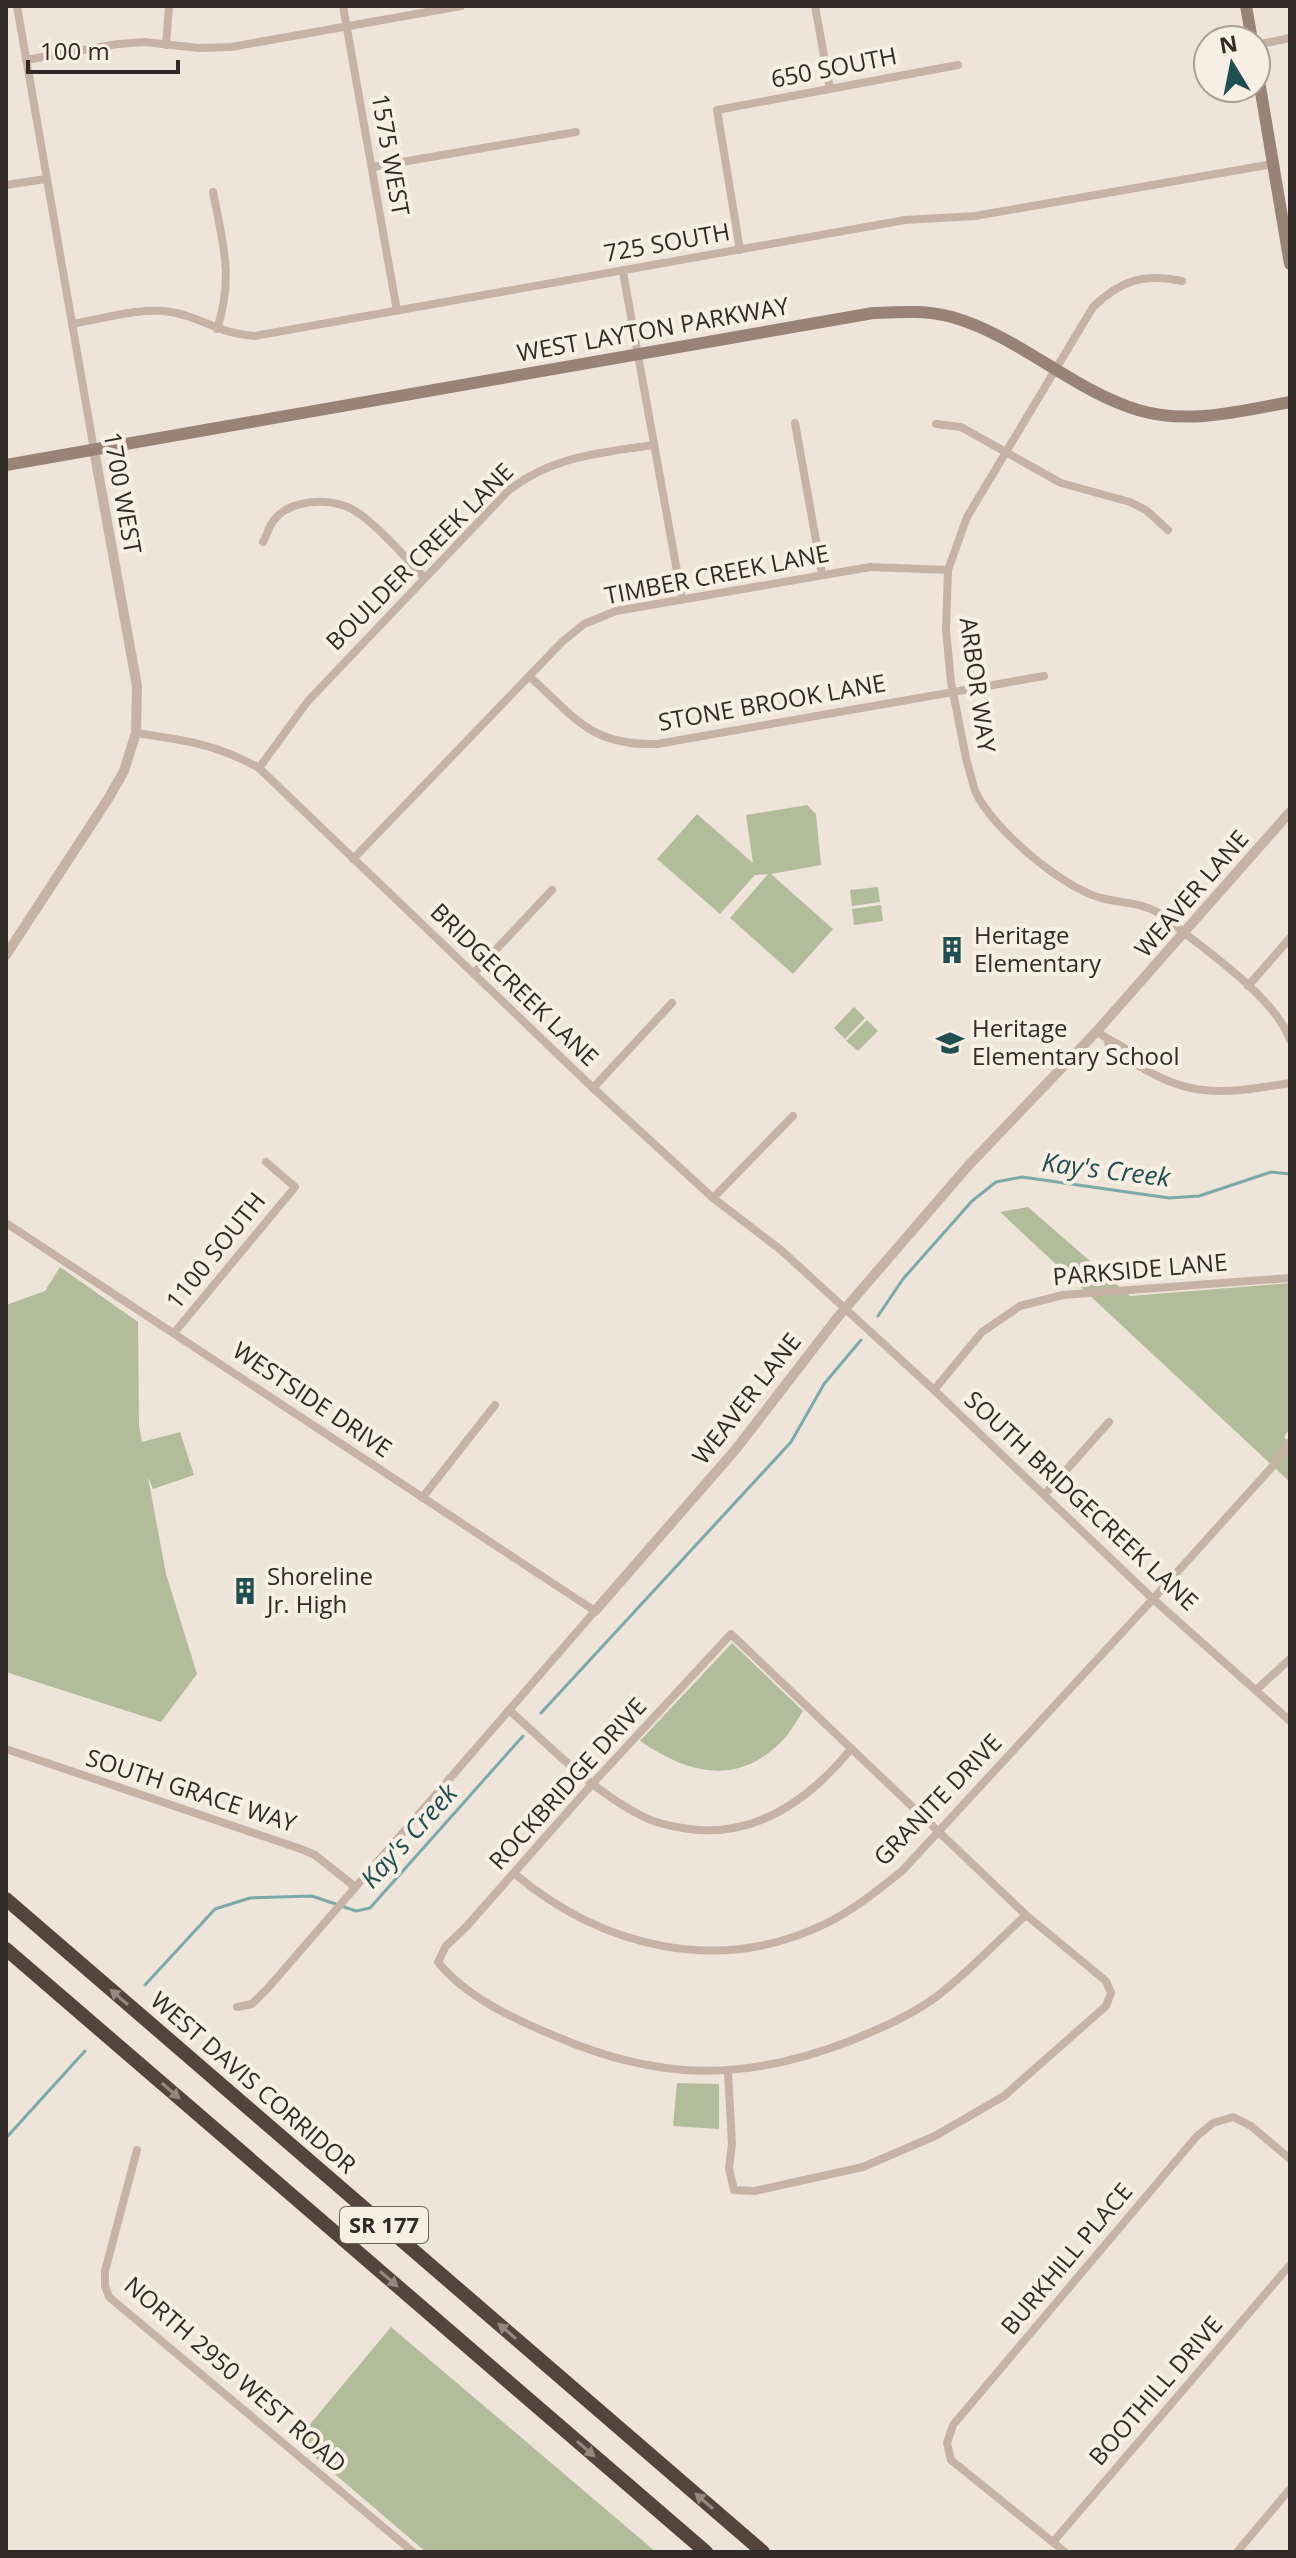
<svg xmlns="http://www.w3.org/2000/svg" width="1296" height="2558" font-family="'Open Sans',sans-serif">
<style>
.green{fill:#b2bc9a}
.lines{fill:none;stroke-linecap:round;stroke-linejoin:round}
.stream{stroke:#7aa9aa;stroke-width:3}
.minor{stroke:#c6b3a6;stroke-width:8}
.tertiary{stroke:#c6b3a6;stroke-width:10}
.secondary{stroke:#998377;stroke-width:12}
.motorway{stroke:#53443e;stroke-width:14}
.oneway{fill:#958880}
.labels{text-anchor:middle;stroke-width:8;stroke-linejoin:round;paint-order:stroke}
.shield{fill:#f7eee4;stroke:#6d655f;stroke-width:2}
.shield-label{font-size:22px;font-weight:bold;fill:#322a26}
.street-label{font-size:24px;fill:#322a26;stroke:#f7eee4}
.poi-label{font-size:24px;fill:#322a26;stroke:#f7eee4;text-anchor:start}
.water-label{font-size:26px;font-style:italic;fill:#1f4f50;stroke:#f7eee4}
</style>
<rect width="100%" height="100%" fill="#efe4d9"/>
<g class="green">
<polygon points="807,805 816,814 821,865 771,874 833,929 793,974 730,918 768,874 755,875 720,914 657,859 697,814 753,863 746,815"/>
<polygon points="878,887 880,902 852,906 850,890"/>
<polygon points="881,905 883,921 854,925 852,909"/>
<polygon points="854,1007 865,1018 845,1039 834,1028"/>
<polygon points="867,1020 878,1031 858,1051 846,1041"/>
<polygon points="1028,1207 1130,1296 1290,1283 1290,1428 1284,1437 1290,1443 1290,1482 1000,1212"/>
<polygon points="60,1267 138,1322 139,1426 142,1442 180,1432 194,1475 153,1489 148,1477 166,1574 197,1674 161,1722 6,1672 6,1305 45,1291"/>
<path d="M732 1643 803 1711C796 1721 790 1734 781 1742 736 1787 687 1773 640 1741Z"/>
<polygon points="677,2083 719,2084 719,2129 673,2126"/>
<polygon points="391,2327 656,2552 426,2552 296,2441"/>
</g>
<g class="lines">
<g class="stream">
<polyline points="878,1316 903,1279 972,1201 996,1182 1022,1177 1169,1198 1199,1196 1271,1172 1290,1174"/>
<polyline points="541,1713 791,1442 824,1384 861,1340"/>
<polyline points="145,1985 215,1909 250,1898 312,1896 356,1911 370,1908 523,1736"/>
<polyline points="6,2138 85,2051"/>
</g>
<g class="minor">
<polyline points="17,6 94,450"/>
<polyline points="343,6 397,311"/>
<polyline points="815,6 830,89"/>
<polyline points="166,45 169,6"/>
<polyline points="1256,45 1290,38"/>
<polyline points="26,60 118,44 145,42 199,48 231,47 461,6"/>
<polyline points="373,167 576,132"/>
<polyline points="6,185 46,179"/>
<path d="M213 192C223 244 234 277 217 329"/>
<polyline points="740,250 717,110 958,65"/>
<polyline points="623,272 682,599"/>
<path d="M1182 281C1144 273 1121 280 1093 307L967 517 948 570 946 630 951 682 966 758 975 791C992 828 1061 887 1101 898 1125 904 1137 901 1161 914 1199 947 1273 993 1290 1040"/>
<path d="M72 324C102 319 140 307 171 312 202 317 219 334 254 336L905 220 975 216 1273 164"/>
<polyline points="795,423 822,574"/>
<polyline points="936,424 961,427 1061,483 1130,502 1146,510 1168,530"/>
<path d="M263 542C267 535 269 526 274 520 290 499 328 498 350 508 372 519 406 558 424 577"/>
<path d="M529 676C575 717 590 746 657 744L1044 676"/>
<path d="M136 733C184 740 216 744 259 768L593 1088 713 1198 781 1250 934 1390 1153 1599 1290 1721"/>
<path d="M259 768 308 701 509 490C553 456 600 453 654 445"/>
<polyline points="353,859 562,642 584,624 616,611 870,567 948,570"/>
<polyline points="474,973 552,890"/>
<polyline points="1248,986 1290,938"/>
<path d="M1097 1031C1107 1040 1117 1042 1127 1050V1058"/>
<path d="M1108 1040 1109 1050 1121 1059 1127 1058C1187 1100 1222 1094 1290 1083"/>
<polyline points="593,1088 672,1003"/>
<polyline points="713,1198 793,1116"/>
<polyline points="6,1223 595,1611 268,1988 252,2004 237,2007"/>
<polyline points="174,1333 295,1187 266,1162"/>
<polyline points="934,1390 982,1332 1020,1306 1063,1295 1290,1278"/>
<polyline points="1044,1495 1109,1422"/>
<polyline points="422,1498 495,1405"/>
<polyline points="1256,1690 1290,1659"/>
<path d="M509 1710C551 1747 592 1791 642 1816 657 1824 674 1827 689 1829 757 1838 810 1799 851 1749"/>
<polyline points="6,1749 301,1849 315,1855 354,1886"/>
<path d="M515 1874C603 1948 720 1976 827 1923 855 1909 878 1890 902 1871L1153 1599 1272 1467 1290 1442"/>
<path d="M728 2072 732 2144 729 2168 734 2190 755 2191 863 2167 935 2136 1004 2096 1106 2006 1111 1993 1106 1981 1026 1915 731 1634 593 1783 466 1927 446 1946 438 1962C466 1997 514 2019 555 2036 659 2081 744 2082 850 2041 879 2029 910 2016 936 1997 969 1972 996 1942 1026 1915"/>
<polyline points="137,2150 105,2271 105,2286 109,2297 413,2552"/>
<polyline points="1053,2542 1290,2265"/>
<polyline points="1065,2552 951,2460 947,2443 953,2425 1197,2136 1213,2123 1233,2117 1251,2126 1290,2159"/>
<polyline points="1237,2552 1290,2489"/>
</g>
<g class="tertiary">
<polyline points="6,955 108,799 124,771 136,733 137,686 94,450"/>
<polyline points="595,1611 736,1449 837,1318 968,1166 1097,1031 1290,812"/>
</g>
<g class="secondary">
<polyline points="1246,6 1252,40"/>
<polyline points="1256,63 1290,264"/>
<path d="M6 465 873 313C900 312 926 310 952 317 1019 336 1072 390 1138 410 1188 425 1241 411 1290 402"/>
</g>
<g class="motorway">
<polyline points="6,1899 763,2552"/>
<polyline points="6,1949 706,2552"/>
</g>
</g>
<defs><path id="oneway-solid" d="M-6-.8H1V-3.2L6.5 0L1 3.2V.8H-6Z" transform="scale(2)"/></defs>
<g class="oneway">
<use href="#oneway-solid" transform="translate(119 1997) rotate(-139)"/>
<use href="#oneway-solid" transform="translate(171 2091) rotate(41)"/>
<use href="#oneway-solid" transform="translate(389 2279) rotate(41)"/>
<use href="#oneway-solid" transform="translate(507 2331) rotate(-139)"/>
<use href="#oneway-solid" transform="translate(586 2449) rotate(41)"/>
<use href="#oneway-solid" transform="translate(704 2501) rotate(-139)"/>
</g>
<defs>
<g id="building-bare" transform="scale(2.16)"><path d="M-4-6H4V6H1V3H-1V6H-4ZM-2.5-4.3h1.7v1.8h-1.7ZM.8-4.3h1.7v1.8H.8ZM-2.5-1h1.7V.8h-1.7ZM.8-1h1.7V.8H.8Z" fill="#1f4f50" stroke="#f7eee4" stroke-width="2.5" paint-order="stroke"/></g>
<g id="school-bare" transform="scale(2.16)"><path d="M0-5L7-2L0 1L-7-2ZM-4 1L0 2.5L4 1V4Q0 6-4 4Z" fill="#1f4f50" stroke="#f7eee4" stroke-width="2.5" paint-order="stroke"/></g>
</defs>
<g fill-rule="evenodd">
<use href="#building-bare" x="952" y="950"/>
<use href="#school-bare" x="950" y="1043"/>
<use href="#building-bare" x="245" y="1591"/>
</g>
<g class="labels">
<rect class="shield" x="340" y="2207" width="88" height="36" rx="6"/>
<g class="shield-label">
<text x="384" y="2233">SR 177</text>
</g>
<g class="street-label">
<text transform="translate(834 68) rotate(-11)" y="8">650 SOUTH</text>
<text transform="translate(390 155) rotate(80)" y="8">1575 WEST</text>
<text transform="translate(667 243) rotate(-10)" y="8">725 SOUTH</text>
<text transform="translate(653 330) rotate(-10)" y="8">WEST LAYTON PARKWAY</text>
<text transform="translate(122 493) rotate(80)" y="8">1700 WEST</text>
<text transform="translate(420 557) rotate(-45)" y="8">BOULDER CREEK LANE</text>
<text transform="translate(717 575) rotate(-11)" y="8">TIMBER CREEK LANE</text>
<text transform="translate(977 685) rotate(82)" y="8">ARBOR WAY</text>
<text transform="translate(772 703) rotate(-10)" y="8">STONE BROOK LANE</text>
<text transform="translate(1192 894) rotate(-49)" y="8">WEAVER LANE</text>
<text transform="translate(514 985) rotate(44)" y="8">BRIDGECREEK LANE</text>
<text transform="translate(216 1251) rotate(-51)" y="8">1100 SOUTH</text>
<text transform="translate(1140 1270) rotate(-5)" y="8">PARKSIDE LANE</text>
<text transform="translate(747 1399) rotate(-52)" y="8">WEAVER LANE</text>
<text transform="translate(312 1400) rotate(34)" y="8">WESTSIDE DRIVE</text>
<text transform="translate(1081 1501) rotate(43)" y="8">SOUTH BRIDGECREEK LANE</text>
<text transform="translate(568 1784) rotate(-48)" y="8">ROCKBRIDGE DRIVE</text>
<text transform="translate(191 1791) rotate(18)" y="8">SOUTH GRACE WAY</text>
<text transform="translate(938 1800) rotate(-46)" y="8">GRANITE DRIVE</text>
<text transform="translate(253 2083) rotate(41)" y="8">WEST DAVIS CORRIDOR</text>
<text transform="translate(1067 2259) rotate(-50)" y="8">BURKHILL PLACE</text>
<text transform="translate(235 2375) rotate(41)" y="8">NORTH 2950 WEST ROAD</text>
<text transform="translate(1156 2391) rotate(-49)" y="8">BOOTHILL DRIVE</text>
</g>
<g class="poi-label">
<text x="974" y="944">Heritage<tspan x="974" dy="28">Elementary</tspan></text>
<text x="972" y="1037">Heritage<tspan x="972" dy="28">Elementary School</tspan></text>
<text x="267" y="1585">Shoreline<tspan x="267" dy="28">Jr. High</tspan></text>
</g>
<g class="water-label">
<text transform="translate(1106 1170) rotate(7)" y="9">Kay's Creek</text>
<text transform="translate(409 1836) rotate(-48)" y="9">Kay's Creek</text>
</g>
</g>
<rect width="1296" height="2558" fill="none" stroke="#322a26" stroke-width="16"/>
<g transform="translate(1232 64) rotate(350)"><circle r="38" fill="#f7eee4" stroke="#a8a098" stroke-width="2"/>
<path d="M0-6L14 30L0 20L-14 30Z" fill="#1f4f50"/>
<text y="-12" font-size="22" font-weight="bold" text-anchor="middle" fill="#322a26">N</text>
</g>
<path d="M28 60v12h150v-12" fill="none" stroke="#322a26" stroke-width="4"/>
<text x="40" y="60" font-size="24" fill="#322a26" stroke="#f7eee4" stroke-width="6" paint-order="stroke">100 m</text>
</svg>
